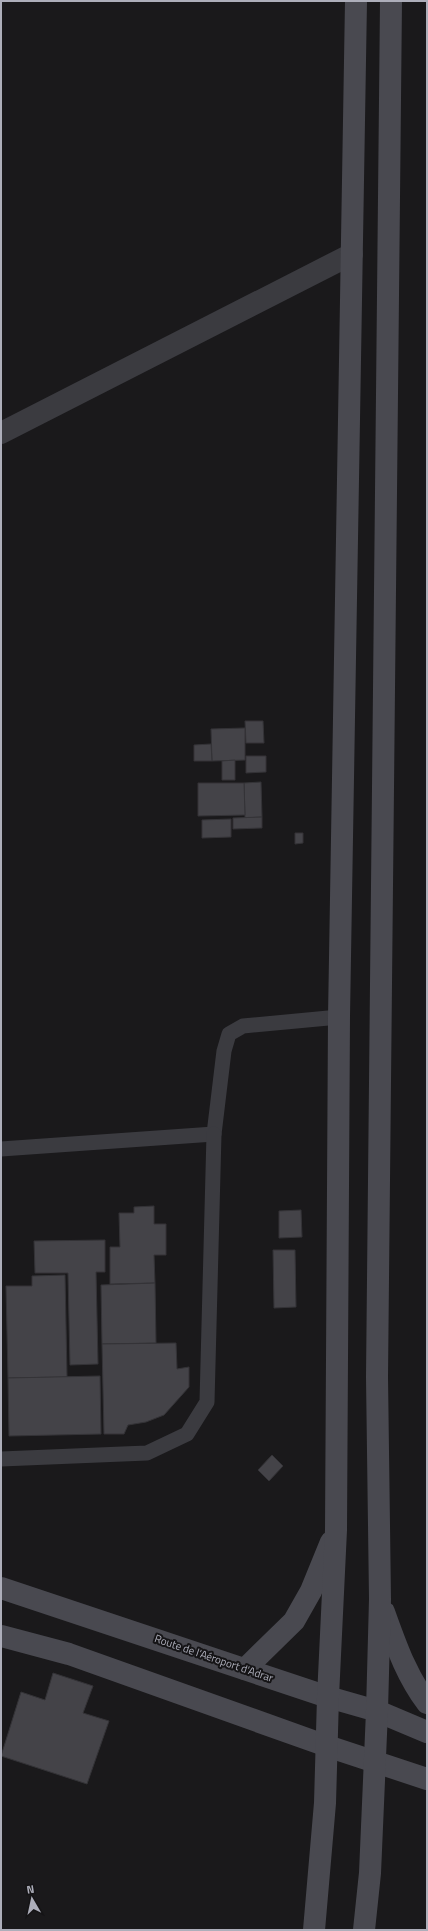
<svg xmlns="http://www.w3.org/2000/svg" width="428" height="1931" font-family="'Titillium Web',sans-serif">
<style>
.building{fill:#444348;stroke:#343337}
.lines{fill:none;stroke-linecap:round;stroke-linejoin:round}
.lane{stroke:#3b3b40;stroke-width:15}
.street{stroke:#3b3b40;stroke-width:22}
.secondary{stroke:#494950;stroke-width:22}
.labels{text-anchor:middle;stroke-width:4;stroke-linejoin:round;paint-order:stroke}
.street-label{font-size:11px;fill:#adaeba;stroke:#151416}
</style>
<rect width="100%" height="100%" fill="#1a191b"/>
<g class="building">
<polygon points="245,721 263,721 264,743 246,743"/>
<polygon points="245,728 245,760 212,761 211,729"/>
<polygon points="211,744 212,761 194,761 194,745"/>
<polygon points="246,756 266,756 266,772 246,773"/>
<polygon points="235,760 235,780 222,780 222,761"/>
<polygon points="261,782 262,817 245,818 244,783"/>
<polygon points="198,783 244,783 245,815 198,816"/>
<polygon points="262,817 262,828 233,829 233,818"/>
<polygon points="231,819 231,837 202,838 202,820"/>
<polygon points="295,833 303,833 303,843 295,844"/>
<polygon points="154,1206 154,1224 166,1224 166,1255 154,1255 155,1283 110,1284 110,1247 120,1247 119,1213 134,1213 134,1207"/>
<polygon points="301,1210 302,1237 279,1238 279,1211"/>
<polygon points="105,1240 105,1272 96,1272 98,1364 70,1365 68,1273 35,1273 34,1241"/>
<polygon points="273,1250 295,1250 296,1307 274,1308"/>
<polygon points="65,1275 67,1377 8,1378 6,1286 32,1286 32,1276"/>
<polygon points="155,1283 156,1343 102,1344 101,1285"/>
<polygon points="176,1343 177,1369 189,1367 189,1387 164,1415 146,1422 128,1425 124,1434 104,1434 102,1344"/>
<polygon points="100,1376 101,1434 9,1436 8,1378"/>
<polygon points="272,1455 283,1466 269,1481 258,1470"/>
<polygon points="53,1673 93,1686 83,1713 109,1721 87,1784 1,1756 21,1692 45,1700"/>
</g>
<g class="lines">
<g class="lane">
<polyline points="1,1149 214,1134 224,1051 229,1034 243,1026 339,1017"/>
<polyline points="1,1459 147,1453 187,1434 207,1402 214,1134"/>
</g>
<polyline class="street" points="1,433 352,254"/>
<g class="secondary">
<polyline points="1,1588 328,1697 377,1711 427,1732"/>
<path d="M384 1612C396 1645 406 1675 427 1703"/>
<polyline points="1,1636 69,1654 327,1746 427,1779"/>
<polyline points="245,1669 294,1621 311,1591 331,1542"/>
<polyline points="314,1930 325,1803 328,1697 336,1530 339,1017 356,1"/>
<polyline points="364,1930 370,1873 377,1711 380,1599 377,1377 391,1"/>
</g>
</g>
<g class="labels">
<g class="street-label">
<text transform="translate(214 1658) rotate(19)" y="4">Route de l'Aéroport d'Adrar</text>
</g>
</g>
<rect width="428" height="1931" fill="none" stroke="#adaeba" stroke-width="4"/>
<g transform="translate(32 1899) rotate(351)" stroke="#151416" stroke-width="3" paint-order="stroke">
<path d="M0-3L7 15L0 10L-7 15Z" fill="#adaeba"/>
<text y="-6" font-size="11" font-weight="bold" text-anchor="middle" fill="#adaeba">N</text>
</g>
</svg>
